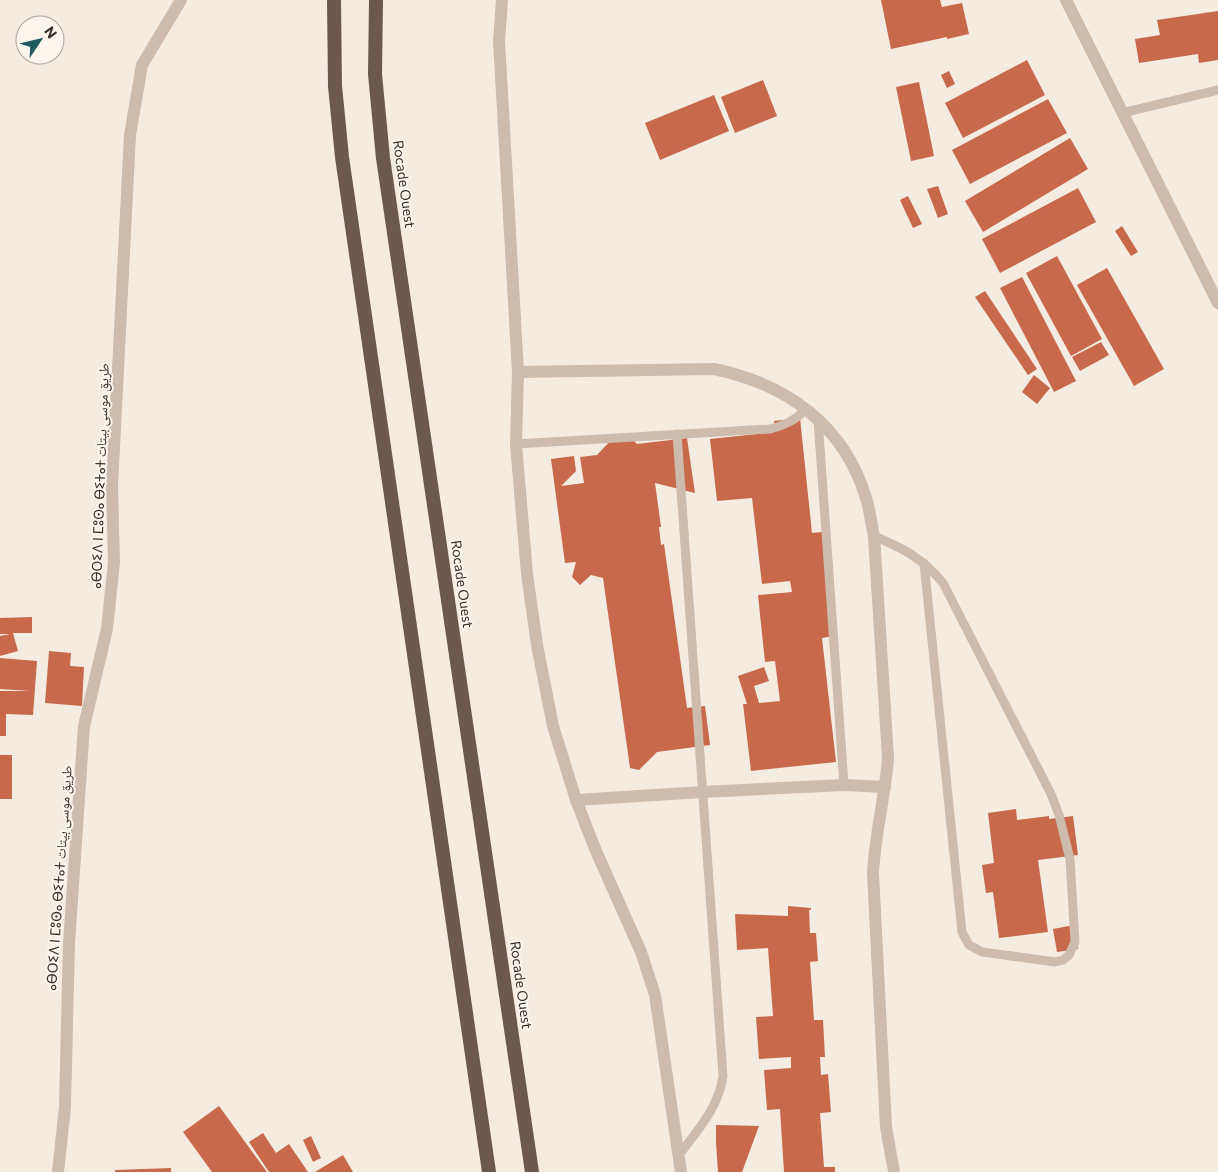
<svg xmlns="http://www.w3.org/2000/svg" width="1218" height="1172" font-family="Commissioner,'Noto Naskh Arabic','Noto Sans Tifinagh',sans-serif">
<style>
.building{fill:#c8694b}
.lines{fill:none;stroke-linecap:round;stroke-linejoin:round}
.service{stroke:#cdbbac;stroke-width:9}
.minor{stroke:#cdbbac;stroke-width:12}
.trunk{stroke:#6c584f;stroke-width:14}
.labels{text-anchor:middle;stroke-width:4;stroke-linejoin:round;paint-order:stroke}
.street-label{font-size:14px;fill:#3b302b;stroke:#fbf5ee}
</style>
<rect width="100%" height="100%" fill="#f4ebe1"/>
<g class="building">
<polygon points="881,0 940,0 942,7 962,3 969,34 947,39 947,37 891,49"/>
<polygon points="1218,11 1218,60 1199,63 1198,54 1139,63 1135,39 1160,35 1157,20"/>
<polygon points="1027,60 1045,95 963,138 945,103"/>
<polygon points="949,71 955,84 947,88 941,75"/>
<polygon points="763,80 777,116 735,133 721,97"/>
<polygon points="919,82 934,156 911,161 896,87"/>
<polygon points="714,95 729,131 660,160 645,123"/>
<polygon points="1048,99 1067,133 970,184 952,150"/>
<polygon points="1070,138 1088,169 983,232 965,201"/>
<polygon points="938,186 948,214 938,218 927,189"/>
<polygon points="1078,188 1096,222 1000,273 982,239"/>
<polygon points="908,196 922,224 913,228 900,200"/>
<polygon points="1122,226 1138,252 1131,256 1115,231"/>
<polygon points="1057,256 1102,339 1071,356 1026,273"/>
<polygon points="1107,268 1164,369 1134,386 1077,285"/>
<polygon points="1022,277 1076,381 1054,392 1000,288"/>
<polygon points="985,291 1037,369 1028,375 975,297"/>
<polygon points="1101,342 1109,355 1080,371 1072,357"/>
<polygon points="1034,375 1050,388 1037,404 1022,392"/>
<polygon points="800,418 812,533 822,532 834,636 822,638 836,762 751,771 743,704 747,704 738,676 764,667 769,681 754,686 759,703 780,701 775,661 765,662 758,595 792,592 790,581 762,584 752,498 717,501 710,439 775,432 774,421"/>
<polygon points="626,433 637,444 687,438 695,493 655,483 661,527 659,527 661,545 664,544 687,708 705,706 710,745 657,752 639,770 630,768 603,578 591,575 580,585 572,577 576,562 565,563 551,459 574,456 576,471 561,486 584,483 580,457 597,455 617,434"/>
<polygon points="32,617 32,633 13,633 18,651 0,656 0,636 10,634 0,634 0,618"/>
<polygon points="49,651 71,653 70,666 84,667 82,706 45,703"/>
<polygon points="0,658 37,661 33,715 6,714 6,736 0,736 0,691 30,691 0,689"/>
<rect x="0" y="755" width="12" height="44"/>
<polygon points="1016,809 1017,820 1049,816 1049,819 1073,816 1078,855 1038,860 1048,932 999,938 993,892 986,893 982,865 994,863 988,813"/>
<polygon points="788,906 811,908 811,910 809,910 810,933 816,933 818,961 810,962 814,1020 823,1020 825,1057 820,1057 821,1075 828,1074 831,1112 820,1113 824,1167 835,1167 835,1172 784,1172 780,1109 767,1110 764,1070 791,1068 791,1057 759,1059 756,1017 773,1016 768,948 737,950 735,914 788,916"/>
<polygon points="1074,925 1078,949 1057,952 1053,929"/>
<polygon points="219,1106 267,1172 212,1172 183,1132"/>
<polygon points="716,1125 759,1126 742,1172 718,1172 716,1143"/>
<polygon points="263,1133 276,1153 289,1144 308,1172 269,1172 249,1142"/>
<polygon points="311,1136 321,1158 313,1162 303,1140"/>
<polygon points="343,1155 353,1172 315,1172"/>
<polygon points="171,1168 171,1172 115,1172 115,1170"/>
</g>
<g class="lines">
<g class="service">
<polyline points="1122,113 1218,90"/>
<polyline points="818,420 844,785"/>
<path d="M677 434 723 1076C719 1107 697 1131 679 1155"/>
<path d="M516 444 770 429C785 425 796 420 806 409"/>
<path d="M874 536C904 549 921 557 943 583L1051 794 1059 815 1070 859 1075 942 1069 955 1063 960 1055 962 1048 961 982 952 969 945 962 932 924 563"/>
</g>
<g class="minor">
<polyline points="502,0 499,41 518,372 516,444 527,574 537,645 553,726 576,800 596,851 641,952 655,995 681,1172"/>
<polyline points="1066,0 1218,303"/>
<path d="M518 372 714 369C787 384 844 425 866 498 870 510 871 523 874 536L888 758C885 797 875 834 873 873L886 1127 894 1172"/>
<polyline points="576,800 702,792 844,785 885,787"/>
<polyline points="58,1172 65,1107 69,943 84,726 107,629 114,562 112,486 130,135 142,65 181,0"/>
</g>
<g class="trunk">
<polyline points="334,0 335,86 342,157 489,1172"/>
<polyline points="376,0 375,74 383,158 532,1172"/>
</g>
</g>
<g class="labels">
<g class="street-label">
<text transform="translate(404 184) rotate(82)" y="5">Rocade Ouest</text>
<text transform="translate(100 476) rotate(-88)" y="5">ⴰⴱⵔⵉⴷ ⵏ ⵎⵓⵙⴰ ⴱⵉⵜⴰⵜ طريق موسى بيتات</text>
<text transform="translate(462 584) rotate(82)" y="5">Rocade Ouest</text>
<text transform="translate(59 878) rotate(-86)" y="5">ⴰⴱⵔⵉⴷ ⵏ ⵎⵓⵙⴰ ⴱⵉⵜⴰⵜ طريق موسى بيتات</text>
<text transform="translate(521 985) rotate(82)" y="5">Rocade Ouest</text>
</g>
</g>
<g transform="translate(40 40) rotate(55)"><circle r="24" fill="#fbf5ee" stroke="#aea6a0"/>
<path d="M0-4L9 19L0 12L-9 19Z" fill="#1f5a5e"/>
<text y="-8" font-size="14" font-weight="bold" text-anchor="middle" fill="#3b302b">N</text>
</g>
</svg>
